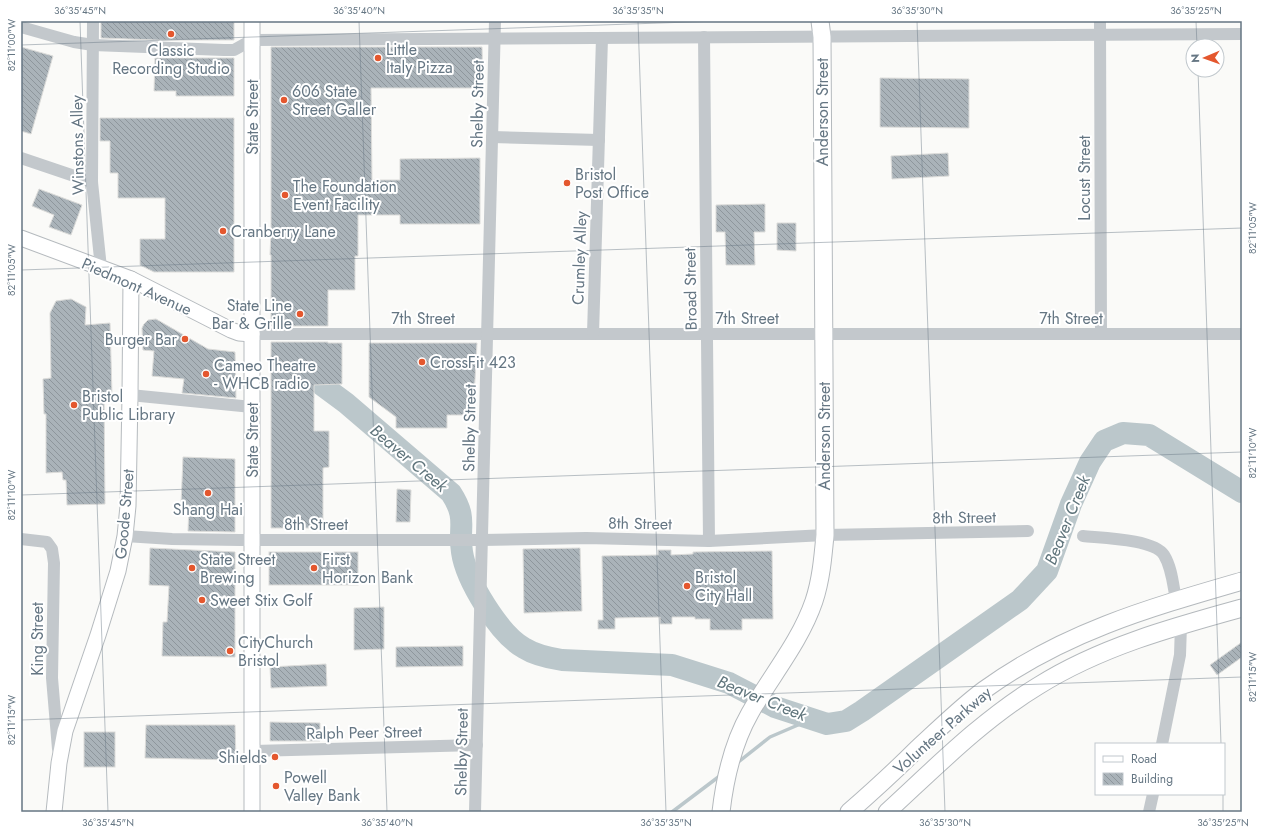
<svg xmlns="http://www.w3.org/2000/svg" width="1263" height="833" font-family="Jost,sans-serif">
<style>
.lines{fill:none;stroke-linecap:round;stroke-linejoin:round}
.stream{stroke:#bbc7cb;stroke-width:3.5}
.river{stroke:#bbc7cb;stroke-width:22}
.building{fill:url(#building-back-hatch);stroke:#dcdcda}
.major-casing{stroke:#b5babe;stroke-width:17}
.highway-casing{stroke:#b4b9bd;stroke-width:19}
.minor{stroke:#c3c8cc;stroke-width:12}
.major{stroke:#fff;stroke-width:15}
.highway{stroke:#fff;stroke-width:17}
.ticks{fill:none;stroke:#657683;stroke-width:1;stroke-opacity:0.45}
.poi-dot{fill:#e4572e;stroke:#fff;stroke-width:1.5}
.labels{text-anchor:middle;stroke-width:4;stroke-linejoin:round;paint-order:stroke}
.poi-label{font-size:16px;fill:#657683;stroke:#fff;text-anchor:start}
.street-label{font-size:16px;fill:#657683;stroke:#fff}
.water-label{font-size:17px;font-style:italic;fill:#60757c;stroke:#fff}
.neatline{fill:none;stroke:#657683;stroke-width:1.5}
.ticks-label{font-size:10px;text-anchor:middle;fill:#657683}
</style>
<defs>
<pattern id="building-back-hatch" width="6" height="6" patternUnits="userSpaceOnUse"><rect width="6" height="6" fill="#aab3b9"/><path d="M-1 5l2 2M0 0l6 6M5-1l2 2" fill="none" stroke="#8e969c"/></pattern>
</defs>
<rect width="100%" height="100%" fill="#fafaf8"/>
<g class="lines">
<g class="stream">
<polyline points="737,763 770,737 812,719"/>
<polyline points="672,812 721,775"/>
</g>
<path class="river" d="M323 386 346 403 451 493C468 519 458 526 462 552 466 580 499 634 524 648 535 655 549 658 562 660L672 665 729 683 775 707 827 724 846 721 862 711 1020 600 1047 571 1071 504 1090 462 1104 441 1123 433 1149 435 1242 492"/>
</g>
<g class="building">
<polygon points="101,21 234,21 234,40 157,40 101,38"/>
<polygon points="21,47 53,56 31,134 21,131"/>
<polygon points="271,47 482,47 483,88 371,88 372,180 400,180 400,159 480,158 480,224 400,224 400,215 358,215 358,256 355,256 355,290 328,290 328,326 271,326 271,255 270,255 271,231"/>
<polygon points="155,58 234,58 234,96 176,96 176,91 154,91"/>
<polygon points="880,78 969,79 969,128 880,127"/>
<polygon points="100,118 234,118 234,272 154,272 140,265 140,239 165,239 165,198 118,198 118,173 110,173 110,141 100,141"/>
<polygon points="948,153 949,176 892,179 891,156"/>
<polygon points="39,189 82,205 71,235 49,227 54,215 32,206"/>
<polygon points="765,204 765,232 754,232 755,265 726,265 725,232 716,232 716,205"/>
<polygon points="777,223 796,223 796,251 777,250"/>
<polygon points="71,299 86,307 85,325 110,323 112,395 104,395 105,504 67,505 66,480 63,480 62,472 46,473 46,414 44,414 43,379 51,378 50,313 56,301"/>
<polygon points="156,319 208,349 235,352 236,398 182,393 184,379 152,376 154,351 143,350 142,328 144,324 148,320"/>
<polygon points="271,342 328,342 328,343 342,343 342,384 314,385 314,431 329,431 329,467 323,468 323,528 271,528"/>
<polygon points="369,343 477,343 473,415 447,415 447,428 396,428 396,417 369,397"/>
<polygon points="183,457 235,459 235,532 188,531 189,505 181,505"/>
<polygon points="397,489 411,490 410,522 396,522"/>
<polygon points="150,548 235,552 235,657 162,656 163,622 167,622 169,586 149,585"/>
<polygon points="580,548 582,611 524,613 523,549"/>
<polygon points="658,550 671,550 671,555 693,554 693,552 772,551 773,619 742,619 742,630 710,630 710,619 695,619 695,617 672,617 672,624 660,624 660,617 615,618 615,629 598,629 598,620 603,620 602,556 658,555"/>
<rect x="269" y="552" width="89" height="33"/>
<polygon points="384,607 384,649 354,650 354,608"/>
<polygon points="1242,642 1242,657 1217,675 1210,665"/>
<polygon points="463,646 463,666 396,667 396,647"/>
<polygon points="326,664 327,686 271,688 270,667"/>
<polygon points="270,722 320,723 320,741 270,741"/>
<polygon points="146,725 235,725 236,760 145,758"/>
<rect x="84" y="732" width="31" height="35"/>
</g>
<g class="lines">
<g class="major-casing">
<g id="major">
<polyline points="21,238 131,279 231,330 239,333 252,334"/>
<polyline points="54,812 59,763 65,731 98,635 118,571 125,536 128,506 130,395 131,279"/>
<polyline points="252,812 252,21"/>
</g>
</g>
<g class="highway-casing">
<g id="highway">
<path d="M721 812C725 777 733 743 750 713 771 676 800 642 814 601 821 580 823 557 825 535L822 37 820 21"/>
<path d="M849 812C873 791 896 770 918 748 940 728 961 707 984 690 1064 632 1149 608 1242 581"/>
<path d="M887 812C935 768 982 720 1038 686 1100 647 1173 627 1242 608"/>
</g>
</g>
<g class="minor">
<polyline points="93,21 92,182 101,268"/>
<polyline points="1100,21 1101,334"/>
<polyline points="21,27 74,42 93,45 224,50 234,50 252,40 1242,34"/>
<polyline points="704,37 709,541"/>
<polyline points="492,137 599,140"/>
<polyline points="21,158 92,182"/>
<polyline points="252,334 1242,334"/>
<polyline points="593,334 602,38"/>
<polyline points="130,395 252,407"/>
<polyline points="125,536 172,539 240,540 482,540 586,538 709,541 825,535 1028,531"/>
<path d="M1083 536C1102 538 1154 539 1164 555 1172 568 1173 585 1176 600"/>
<polyline points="21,539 47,542 52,549 54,563 52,678 58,749"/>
<polyline points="1162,744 1180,655 1181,625"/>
<polyline points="252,751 477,745"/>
<polyline points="475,812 495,21"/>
<polyline points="1149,812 1153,794"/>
</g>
<use href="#major" class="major"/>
<use href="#highway" class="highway"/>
</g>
<path class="ticks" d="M80 21 108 812M359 21 387 812M638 21 666 812M917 21 945 812M1196 21 1197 46M21 45 718 21M1198 70 1221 744M21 270 1242 228M21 495 1242 452M21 720 1242 677M1223 794V812"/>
<g class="poi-dot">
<circle cx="171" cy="34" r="4"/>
<circle cx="378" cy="58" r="4"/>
<circle cx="284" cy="100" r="4"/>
<circle cx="567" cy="183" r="4"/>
<circle cx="285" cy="195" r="4"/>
<circle cx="223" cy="231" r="4"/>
<circle cx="300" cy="314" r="4"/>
<circle cx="185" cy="339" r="4"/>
<circle cx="422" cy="362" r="4"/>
<circle cx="206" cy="374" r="4"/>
<circle cx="74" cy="405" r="4"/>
<circle cx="208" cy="493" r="4"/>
<circle cx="192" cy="568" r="4"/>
<circle cx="314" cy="568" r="4"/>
<circle cx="687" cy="586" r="4"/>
<circle cx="202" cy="600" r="4"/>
<circle cx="230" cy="651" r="4"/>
<circle cx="275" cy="757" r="4"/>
<circle cx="276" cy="786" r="4"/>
</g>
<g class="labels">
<g class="poi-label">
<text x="386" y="55">Little<tspan x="386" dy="18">Italy Pizza</tspan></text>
<text x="171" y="56" text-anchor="middle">Classic<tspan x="171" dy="18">Recording Studio</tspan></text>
<text x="292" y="97">606 State<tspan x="292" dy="18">Street Galler</tspan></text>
<text x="575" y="180">Bristol<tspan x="575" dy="18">Post Office</tspan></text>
<text x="293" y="192">The Foundation<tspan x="293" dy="18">Event Facility</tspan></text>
<text x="231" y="237">Cranberry Lane</text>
<text x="292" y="311" text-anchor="end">State Line<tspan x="292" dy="18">Bar &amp; Grille</tspan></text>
<text x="177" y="345" text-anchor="end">Burger Bar</text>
<text x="430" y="368">CrossFit 423</text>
<text x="214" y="371">Cameo Theatre<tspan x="214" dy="18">- WHCB radio</tspan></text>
<text x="82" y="402">Bristol<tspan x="82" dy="18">Public Library</tspan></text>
<text x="208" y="515" text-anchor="middle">Shang Hai</text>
<text x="200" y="565">State Street<tspan x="200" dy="18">Brewing</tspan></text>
<text x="322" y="565">First<tspan x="322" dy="18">Horizon Bank</tspan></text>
<text x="695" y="583">Bristol<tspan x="695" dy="18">City Hall</tspan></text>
<text x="210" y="606">Sweet Stix Golf</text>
<text x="238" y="648">CityChurch<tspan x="238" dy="18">Bristol</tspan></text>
<text x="267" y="763" text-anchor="end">Shields</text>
<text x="284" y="783">Powell<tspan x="284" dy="18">Valley Bank</tspan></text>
</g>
<g class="street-label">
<text transform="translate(477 104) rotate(-89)" y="6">Shelby Street</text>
<text transform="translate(822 112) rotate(-90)" y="6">Anderson Street</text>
<text transform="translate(252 117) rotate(-90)" y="6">State Street</text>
<text transform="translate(77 145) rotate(-91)" y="6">Winstons Alley</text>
<text transform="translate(1084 178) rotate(-90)" y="6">Locust Street</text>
<text transform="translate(579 258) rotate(-88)" y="6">Crumley Alley</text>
<text transform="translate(137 286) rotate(24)" y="6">Piedmont Avenue</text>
<text transform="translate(690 289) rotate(-91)" y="6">Broad Street</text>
<text x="423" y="324">7th Street</text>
<text x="747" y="324">7th Street</text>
<text x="1071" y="324">7th Street</text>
<text transform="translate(469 428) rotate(-89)" y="6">Shelby Street</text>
<text transform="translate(824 436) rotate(-90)" y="6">Anderson Street</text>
<text transform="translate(252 440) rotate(-90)" y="6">State Street</text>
<text transform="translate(124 514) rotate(-85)" y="6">Goode Street</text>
<text transform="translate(964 517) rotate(-1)" y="6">8th Street</text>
<text transform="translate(640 523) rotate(1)" y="6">8th Street</text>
<text x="316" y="530">8th Street</text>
<text transform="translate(37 639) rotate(-90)" y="6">King Street</text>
<text transform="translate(942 730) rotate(-41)" y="6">Volunteer Parkway</text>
<text transform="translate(364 732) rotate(-1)" y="6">Ralph Peer Street</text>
<text transform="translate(461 752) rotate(-89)" y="6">Shelby Street</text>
</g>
<g class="water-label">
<text transform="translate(409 458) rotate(40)" y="6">Beaver Creek</text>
<text transform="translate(1067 520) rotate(-68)" y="6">Beaver Creek</text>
<text transform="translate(762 698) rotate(22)" y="6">Beaver Creek</text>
</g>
</g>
<rect width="1263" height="833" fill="none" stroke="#ffffff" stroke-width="44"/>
<rect x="1095" y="743" width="130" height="52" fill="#ffffff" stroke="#c1c8cd"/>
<rect x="1103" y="756" width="20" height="6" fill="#ffffff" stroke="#c1c8cd"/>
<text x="1131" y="763" font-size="12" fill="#657683">Road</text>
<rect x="1103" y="773" width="20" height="12" fill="url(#building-back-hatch)" stroke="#c1c8cd"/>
<text x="1131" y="783" font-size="12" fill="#657683">Building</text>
<g transform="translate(1205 58) rotate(268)"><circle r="19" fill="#ffffff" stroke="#c1c8cd"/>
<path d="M0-3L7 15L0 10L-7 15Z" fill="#e4572e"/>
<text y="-6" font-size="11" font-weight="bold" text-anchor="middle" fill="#657683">N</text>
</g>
<rect x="22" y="22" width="1219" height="789" class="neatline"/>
<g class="ticks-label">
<text x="80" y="14">36°35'45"N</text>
<text x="359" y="14">36°35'40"N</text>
<text x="638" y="14">36°35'35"N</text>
<text x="917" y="14">36°35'30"N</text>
<text x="1196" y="14">36°35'25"N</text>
<text transform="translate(11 45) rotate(-90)" y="4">82°11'00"W</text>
<text transform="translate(1252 228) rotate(-90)" y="4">82°11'05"W</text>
<text transform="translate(11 270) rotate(-90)" y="4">82°11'05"W</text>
<text transform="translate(1252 453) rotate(-90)" y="4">82°11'10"W</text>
<text transform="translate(11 495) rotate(-90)" y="4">82°11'10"W</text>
<text transform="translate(1252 677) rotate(-90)" y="4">82°11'15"W</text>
<text transform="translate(11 720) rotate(-90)" y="4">82°11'15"W</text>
<text x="108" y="826">36°35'45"N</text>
<text x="387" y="826">36°35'40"N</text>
<text x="666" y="826">36°35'35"N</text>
<text x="945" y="826">36°35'30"N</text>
<text x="1223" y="826">36°35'25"N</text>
</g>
</svg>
